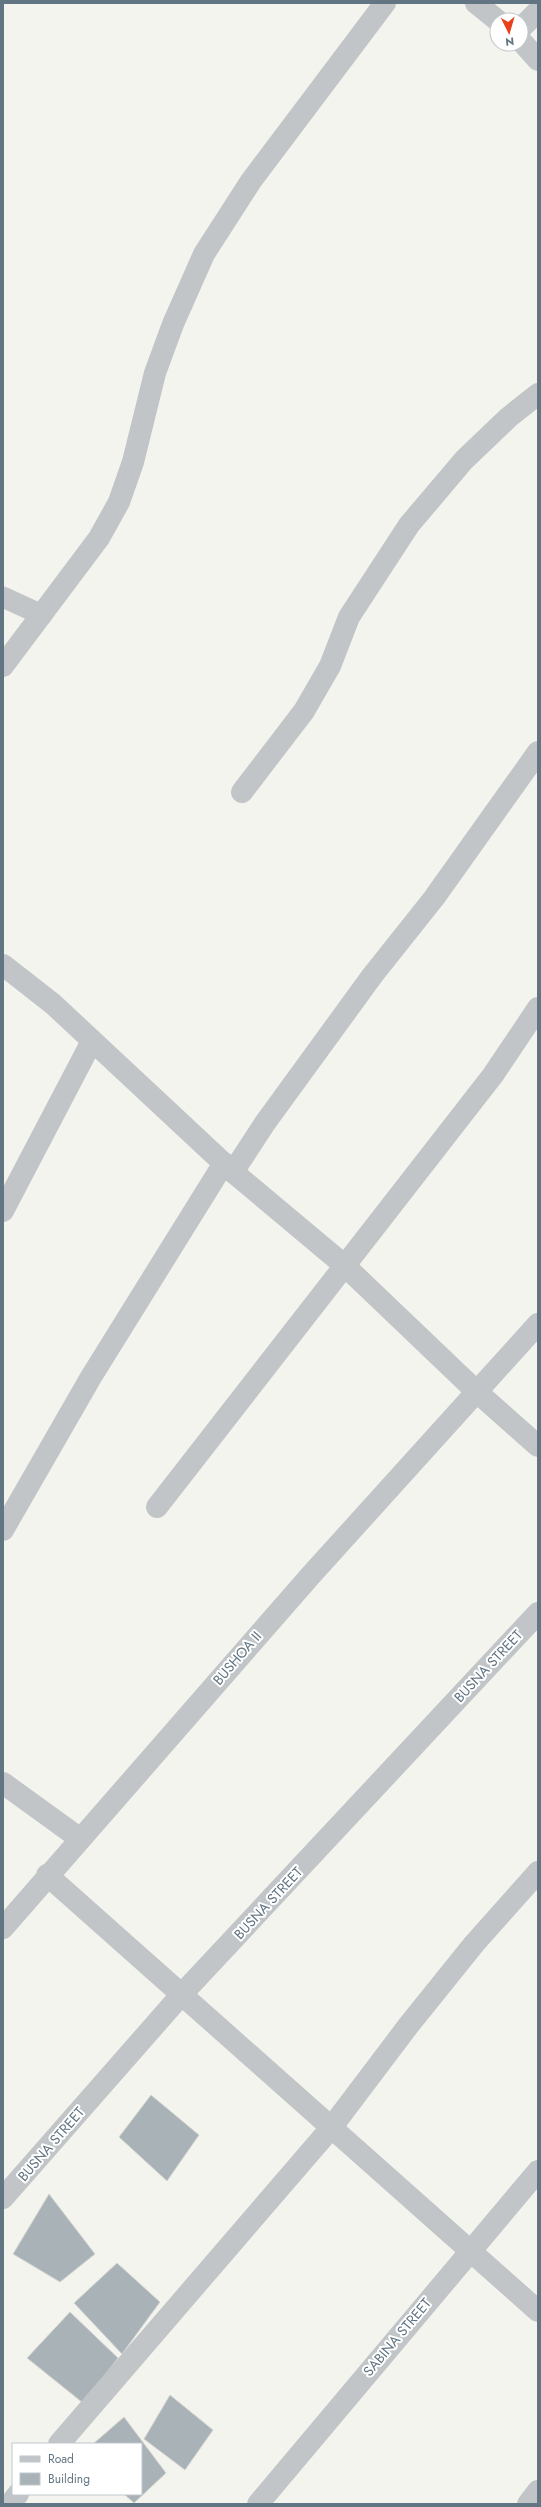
<svg xmlns="http://www.w3.org/2000/svg" width="541" height="2507" font-family="Jost,sans-serif">
<style>
.building{fill:#a9b2b6;stroke:#d5d5d2}
.lines{fill:none;stroke-linecap:round;stroke-linejoin:round}
.service{stroke:#c1c5c8;stroke-width:21}
.minor{stroke:#c1c5c8;stroke-width:22}
.labels{text-anchor:middle;stroke-width:4;stroke-linejoin:round;paint-order:stroke}
.street-label{font-size:14px;fill:#627582;stroke:#fff}
</style>
<rect width="100%" height="100%" fill="#f4f4ef"/>
<g class="building">
<polygon points="151,2095 199,2135 167,2181 119,2137"/>
<polygon points="49,2194 95,2254 60,2282 13,2254"/>
<polygon points="117,2263 160,2302 122,2354 74,2303"/>
<polygon points="70,2312 118,2358 83,2403 27,2358"/>
<polygon points="170,2395 213,2430 185,2470 144,2439"/>
<polygon points="124,2417 166,2473 134,2503 124,2494 141,2494 141,2444 93,2444"/>
</g>
<g class="lines">
<polyline class="service" points="3,597 42,615"/>
<g class="minor">
<polyline points="476,3 497,20"/>
<polyline points="521,28 538,11"/>
<polyline points="521,41 538,60"/>
<polyline points="3,666 99,538 119,502 133,462 155,373 173,324 204,254 251,181 385,3"/>
<polyline points="242,792 304,711 330,666 349,617 409,525 464,460 509,417 538,394"/>
<polyline points="3,965 53,1004 233,1172 344,1265 477,1392 538,1446"/>
<polyline points="233,1172 265,1123 372,976 434,898 538,752"/>
<polyline points="3,1211 92,1041"/>
<polyline points="157,1507 493,1075 538,1008"/>
<polyline points="3,1530 91,1377 224,1163"/>
<polyline points="3,1783 79,1838"/>
<polyline points="47,1875 538,2311"/>
<polyline points="3,1928 311,1575 538,1324"/>
<polyline points="3,2198 182,1994 538,1613"/>
<polyline points="59,2444 331,2128 408,2026 474,1944 538,1872"/>
<polyline points="10,2504 18,2494"/>
<polyline points="258,2504 538,2171"/>
<polyline points="528,2504 538,2491"/>
</g>
</g>
<g class="labels">
<g class="street-label">
<text transform="translate(237 1658) rotate(-49)" y="5">BUSHOA II</text>
<text transform="translate(488 1666) rotate(-47)" y="5">BUSNA STREET</text>
<text transform="translate(268 1903) rotate(-47)" y="5">BUSNA STREET</text>
<text transform="translate(51 2144) rotate(-49)" y="5">BUSNA STREET</text>
<text transform="translate(397 2337) rotate(-50)" y="5">SABINA STREET</text>
</g>
</g>
<rect width="541" height="2507" fill="none" stroke="#627582" stroke-width="8"/>
<rect x="12" y="2443" width="130" height="52" fill="#ffffff" stroke="#c0c8cd"/>
<rect x="20" y="2456" width="20" height="6" fill="#c1c5c8" stroke="#c0c8cd"/>
<text x="48" y="2463" font-size="12" fill="#627582">Road</text>
<rect x="20" y="2473" width="20" height="12" fill="#a9b2b6" stroke="#c0c8cd"/>
<text x="48" y="2483" font-size="12" fill="#627582">Building</text>
<g transform="translate(509 32) rotate(175)"><circle r="19" fill="#ffffff" stroke="#c0c8cd"/>
<path d="M0-3L7 15L0 10L-7 15Z" fill="#e93f1a"/>
<text y="-6" font-size="11" font-weight="bold" text-anchor="middle" fill="#627582">N</text>
</g>
</svg>
